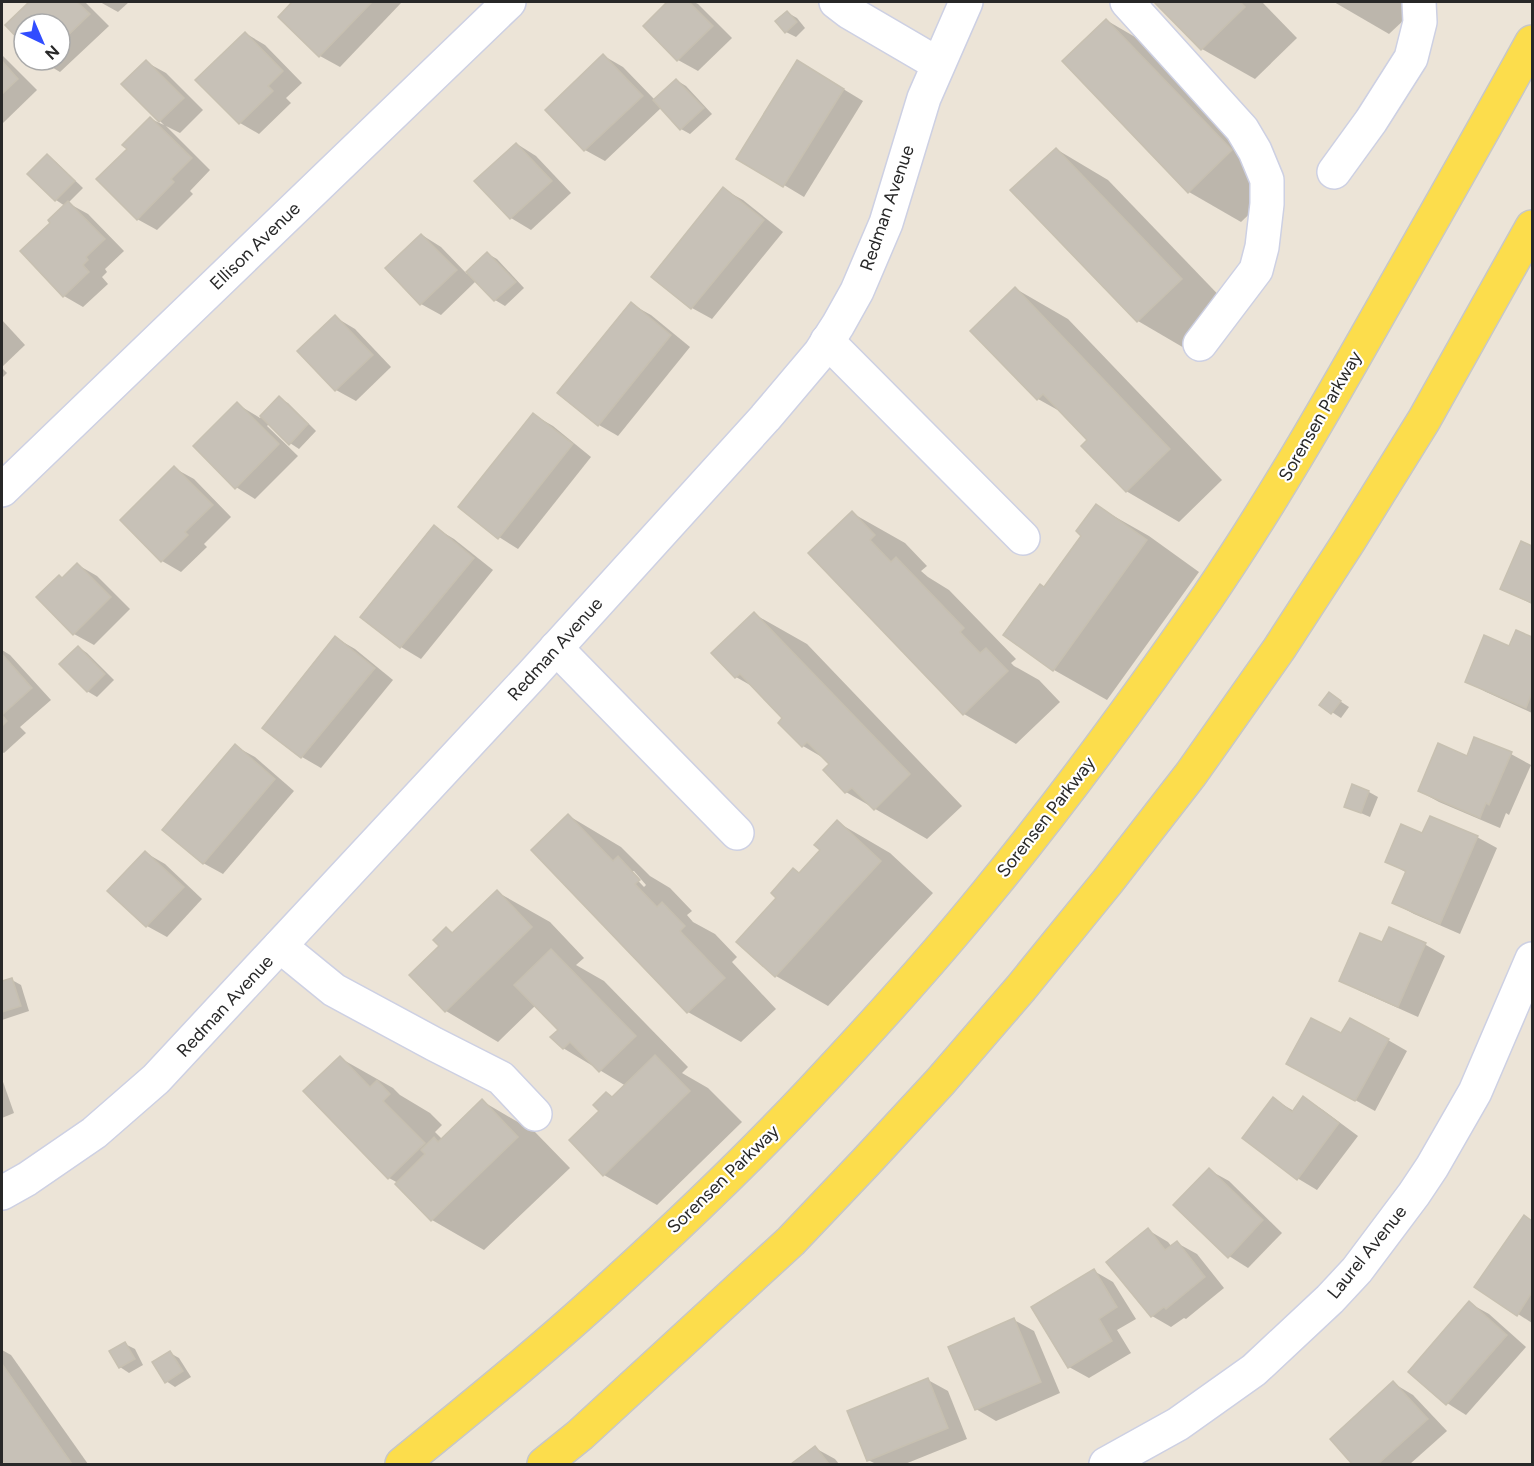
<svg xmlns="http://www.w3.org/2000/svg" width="1534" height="1466" font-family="Figtree,sans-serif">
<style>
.shadow{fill:#0003;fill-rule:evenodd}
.building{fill:#c7c1b7;stroke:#c7c0b1;stroke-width:1.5}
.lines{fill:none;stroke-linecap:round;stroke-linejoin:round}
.minor-casing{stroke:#cdd0e3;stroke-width:36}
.major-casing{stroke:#c7c7c7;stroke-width:36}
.minor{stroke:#fff;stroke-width:33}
.major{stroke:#fcdd4c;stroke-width:33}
.labels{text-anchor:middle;stroke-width:4.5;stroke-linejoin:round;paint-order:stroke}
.street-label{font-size:18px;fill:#282828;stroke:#fff}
</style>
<rect width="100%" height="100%" fill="#ece4d7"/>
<g class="shadow">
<polygon points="32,2 85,2 109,26 60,72 40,60 60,60 60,24 24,24 24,43 7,25"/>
<polygon points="100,2 129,2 118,12"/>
<polygon points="295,2 402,2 340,67 320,56 280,17"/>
<polygon points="670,2 694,2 698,4 732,38 698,71 678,60 645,26"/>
<polygon points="1156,2 1262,2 1297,38 1255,79 1202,49"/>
<polygon points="1334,2 1423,2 1389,34"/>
<polygon points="788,13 797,18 805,28 796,37 786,32"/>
<polygon points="1106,20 1159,51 1284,181 1241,222 1189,192"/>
<polygon points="245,33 265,45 302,83 286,98 291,103 259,134 240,123"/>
<polygon points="2,55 37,90 2,124"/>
<polygon points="604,56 623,67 655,100 676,80 686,86 712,114 690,134 681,129 661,108 605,161 585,150 547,110"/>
<polygon points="146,62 166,73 203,110 180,133 166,126 210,170 190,191 193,194 157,230 137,219 129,148 151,119 164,125 123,84"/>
<polygon points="817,73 863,101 804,197 739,158"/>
<polygon points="517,144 536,156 571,193 531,230 511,218"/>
<polygon points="1056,149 1108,180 1233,310 1191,352 1138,321 1012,190"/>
<polygon points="47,156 56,162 83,188 68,203 88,214 124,251 105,269 107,272 102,277 108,284 83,307 64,296 53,223 65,206 56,200 29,174"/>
<polygon points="723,189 743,200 783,232 712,319 692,308 653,277"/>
<polygon points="422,235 441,247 467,274 488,254 497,259 524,288 505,306 495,300 476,281 441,315 421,304"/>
<polygon points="1016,289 1068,319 1222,480 1179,522 1126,491 1089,441 1063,413 1038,399"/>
<polygon points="631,304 651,315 690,347 618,436 599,425"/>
<polygon points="335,317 355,329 391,367 356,401 336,390"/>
<polygon points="2,320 25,345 2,367"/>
<polygon points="2,368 7,373 2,378"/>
<polygon points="279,398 288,403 316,431 299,449 290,443 269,424 267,426 298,456 255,499 236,487 237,404 260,418"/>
<polygon points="534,415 553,426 591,457 518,549 499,537"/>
<polygon points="174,468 194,479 231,517 204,544 207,547 181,572 162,561"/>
<polygon points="1096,506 1149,536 1199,572 1107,700 1054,670 1005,635 1045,589 1083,536"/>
<polygon points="852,513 905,543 927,566 921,571 928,577 949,590 1016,659 1011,663 1014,666 1039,680 1060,702 1016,744 964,714"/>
<polygon points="434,527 454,539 493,570 421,659 401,647 362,616"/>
<polygon points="1522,543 1532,547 1532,604 1502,589"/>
<polygon points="78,565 97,576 130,609 94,645 74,634 63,579"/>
<polygon points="754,614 807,644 962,806 927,839 846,792 831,764 827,760 803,746 785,718 757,689 736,677 713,653"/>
<polygon points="1517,632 1532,639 1532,713 1486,692 1466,681 1510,648"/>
<polygon points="336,638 355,649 393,680 321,768 302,757 264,727"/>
<polygon points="78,647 87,653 114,680 97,697 87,691"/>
<polygon points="2,650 10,655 51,700 20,727 26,733 4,753 2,752"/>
<polygon points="1329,694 1349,707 1341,718 1321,705"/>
<polygon points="235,746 255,757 294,791 223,874 203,863"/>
<polygon points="1511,754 1531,765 1509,815 1506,813 1500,828 1439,802 1419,791 1467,758"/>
<polygon points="1369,792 1378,797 1370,817 1345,806"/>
<path d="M569 816 621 847 650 876 670 888 692 911 687 915 693 922 715 934 737 957 732 962 776 1009 741 1042 688 1012ZM629 871H634L646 885 644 887Z"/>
<polygon points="837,822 890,853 933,893 828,1006 776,976 800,874 822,850"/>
<polygon points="1423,835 1477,837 1497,848 1460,934 1414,914 1394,903 1407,873 1387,861"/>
<polygon points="146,853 165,864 202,899 167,937 147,926"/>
<polygon points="497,892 550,922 584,958 576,965 604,981 688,1067 682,1073 708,1088 742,1122 657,1205 604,1175 571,1140 601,1111 607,1094 613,1098 626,1086 563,1048 560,1030 536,1005 498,1042 446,1011 441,946 446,929 454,933"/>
<polygon points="1390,929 1426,945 1445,956 1418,1017 1360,991 1341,980 1383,944"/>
<polygon points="12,980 21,985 29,1011 2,1020 2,983"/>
<polygon points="1341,1036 1388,1040 1407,1051 1375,1111 1308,1074"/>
<polygon points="340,1058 393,1088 400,1095 430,1113 442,1125 435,1132 443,1140 482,1101 535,1132 570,1168 484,1250 432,1220 398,1183 389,1178"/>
<polygon points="2,1079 14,1113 2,1118"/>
<polygon points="1304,1098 1323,1110 1358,1136 1317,1190 1297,1178 1273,1099 1294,1111"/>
<polygon points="1209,1170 1229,1181 1282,1233 1248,1268 1229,1256"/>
<polygon points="1524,1217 1532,1222 1532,1323 1518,1314"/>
<polygon points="1148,1230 1168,1242 1172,1247 1177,1243 1197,1254 1224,1288 1186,1319 1184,1318 1171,1327 1152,1316"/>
<polygon points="1094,1271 1113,1282 1136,1319 1117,1330 1131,1353 1089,1378 1069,1367"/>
<polygon points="1469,1303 1489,1314 1526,1347 1466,1415 1447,1403"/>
<polygon points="1014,1320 1034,1331 1060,1393 996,1421 976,1409"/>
<polygon points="125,1344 135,1349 143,1365 129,1373 120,1367"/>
<polygon points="2,1350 11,1355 88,1464 7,1464 2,1457"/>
<polygon points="170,1353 179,1358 191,1377 175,1387 166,1381"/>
<polygon points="928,1380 948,1391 967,1439 905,1464 876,1464 868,1460"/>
<polygon points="1393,1383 1413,1395 1447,1431 1410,1464 1354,1464 1332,1440"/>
<polygon points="815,1448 835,1459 839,1464 793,1464"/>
</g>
<g class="building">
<polygon points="29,2 77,2 90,14 60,43 60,24 24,24 24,45 5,25"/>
<polygon points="292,2 372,2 319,57 278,17"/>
<polygon points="667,2 689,2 713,26 677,61 643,26"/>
<polygon points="1154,2 1240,2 1245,7 1201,50"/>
<polygon points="787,11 797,22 785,33 775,21"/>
<polygon points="1106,19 1232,150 1188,193 1062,61"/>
<polygon points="245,32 283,71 268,86 273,91 239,124 195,80"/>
<polygon points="603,54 643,96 584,151 545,110"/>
<polygon points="146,60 184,98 159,122 121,84"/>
<polygon points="797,60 844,89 783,187 736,159"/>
<polygon points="2,61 18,79 2,94"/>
<polygon points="676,79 704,108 680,130 653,100"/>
<polygon points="150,117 192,158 171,179 174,182 137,220 96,179 127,149 122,145"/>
<polygon points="516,143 552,181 510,219 474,181"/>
<polygon points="1056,148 1182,279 1137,322 1010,190"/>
<polygon points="47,154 75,181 55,201 27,174"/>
<polygon points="723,187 764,220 691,309 651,277"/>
<polygon points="68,201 105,239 86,257 88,260 83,265 89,272 63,297 20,251 50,223 48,220"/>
<polygon points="421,234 457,270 420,305 385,268"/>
<polygon points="487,252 516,282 494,301 466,272"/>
<polygon points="1015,287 1170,449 1126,492 1081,446 1087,440 1043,394 1037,400 970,331"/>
<polygon points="631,302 671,335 598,426 557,393"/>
<polygon points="335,315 373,355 335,391 297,351"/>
<polygon points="279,396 308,424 289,445 260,416"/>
<polygon points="237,402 279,444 235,489 193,446"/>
<polygon points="533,413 573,444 498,539 458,507"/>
<polygon points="174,466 213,505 185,532 188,535 161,562 120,520"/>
<polygon points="1096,504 1147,540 1053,671 1003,635 1040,584 1044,587 1081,536 1076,531"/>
<polygon points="852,511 875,535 870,540 891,562 896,557 964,628 960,632 980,653 986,648 1008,671 963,715 808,553"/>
<polygon points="434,525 474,558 400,648 360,617"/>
<polygon points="1521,541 1532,546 1532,603 1500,589"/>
<polygon points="77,563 111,597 73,635 36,597 59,575 62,578"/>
<polygon points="754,612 910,774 874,810 852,788 845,793 823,770 829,764 807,742 802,747 778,723 782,718 740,674 735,678 711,653"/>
<polygon points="1516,630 1532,637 1532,692 1526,708 1465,682 1484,635 1509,646"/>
<polygon points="335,636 375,668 301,758 262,728"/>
<polygon points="78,646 105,674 87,692 59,664"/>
<polygon points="2,654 32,688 2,715 7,721 2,726"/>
<polygon points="1329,692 1341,701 1331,714 1319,705"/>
<polygon points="1474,737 1512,752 1489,805 1486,803 1480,818 1418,791 1438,743 1467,756"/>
<polygon points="235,744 275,779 203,864 162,830"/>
<polygon points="1352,784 1369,791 1361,813 1344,807"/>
<polygon points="568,814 613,861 618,856 640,880 635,884 657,907 662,902 685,926 680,931 725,978 687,1013 531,850"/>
<polygon points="1430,816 1478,836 1440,924 1392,903 1406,871 1385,862 1401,824 1422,833"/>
<polygon points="837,820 881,861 775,977 736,942 776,898 771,893 793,868 799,873 820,850 814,845"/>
<polygon points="145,851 184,887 146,927 107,891"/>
<polygon points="497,890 532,927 445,1012 409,975 439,946 433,940 446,927 452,933"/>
<polygon points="1389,927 1426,943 1398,1007 1339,981 1360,933 1382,942"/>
<polygon points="551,949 636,1036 599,1072 570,1042 563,1049 550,1037 558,1030 514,985"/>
<polygon points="12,978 21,1006 2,1012 2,981"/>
<polygon points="1311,1018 1341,1033 1350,1018 1389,1039 1355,1101 1286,1064"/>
<polygon points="655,1055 690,1091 603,1176 569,1140 599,1111 593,1105 606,1092 612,1097"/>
<polygon points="340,1056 370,1087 377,1080 390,1094 383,1101 425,1143 388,1179 303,1091"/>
<polygon points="1303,1096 1339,1123 1297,1180 1242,1138 1273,1097 1292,1112"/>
<polygon points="482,1099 518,1137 431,1221 395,1184 425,1154 421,1150 434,1137 438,1142"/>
<polygon points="1209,1168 1263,1220 1228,1258 1173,1205"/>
<polygon points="1524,1215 1532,1221 1532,1292 1517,1316 1474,1287"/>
<polygon points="1148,1228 1165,1250 1177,1241 1205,1277 1166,1309 1164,1307 1151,1317 1106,1262"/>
<polygon points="1094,1269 1117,1307 1099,1319 1112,1341 1068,1368 1031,1307"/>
<polygon points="1469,1301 1507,1335 1446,1405 1408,1372"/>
<polygon points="1014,1318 1041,1382 975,1410 948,1347"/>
<polygon points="125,1342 135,1359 119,1368 109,1351"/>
<polygon points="170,1351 183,1371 165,1383 152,1362"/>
<polygon points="2,1364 72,1464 5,1464 2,1459"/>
<polygon points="928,1378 948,1428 867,1461 847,1411"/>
<polygon points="1393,1381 1428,1419 1378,1464 1352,1464 1330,1439"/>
<polygon points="815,1446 829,1464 791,1464"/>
</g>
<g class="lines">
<g class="minor-casing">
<g id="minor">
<polyline points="836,2 849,12 938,64"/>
<polyline points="1127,2 1242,129 1255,151 1267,180 1267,204 1262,247 1256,270 1200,344"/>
<polyline points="1334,172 1371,121 1411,58 1420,22 1419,2"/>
<polyline points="827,341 1023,538"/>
<polyline points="2,490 509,2"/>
<polyline points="556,648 737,833"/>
<polyline points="280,946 334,990 434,1044 501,1078 535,1114"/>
<polyline points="2,1193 27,1179 94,1133 156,1079 531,676 765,418 820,353 838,325 857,291 886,223 924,98 966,2"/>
<polyline points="1106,1464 1178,1424 1254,1370 1330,1299 1357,1270 1414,1194 1432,1167 1475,1092 1532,959"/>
</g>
</g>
<g class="major-casing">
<g id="major">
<path d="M402 1464C473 1406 545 1348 612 1286 680 1224 747 1160 810 1093 871 1028 931 962 987 893 1065 798 1137 699 1207 598 1271 504 1327 406 1383 307 1433 219 1483 131 1532 42"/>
<polyline points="544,1464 580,1435 791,1241 866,1162 940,1082 1021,988 1108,881 1191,774 1279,649 1349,541 1424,420 1532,227"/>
</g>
</g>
<use href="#minor" class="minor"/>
<use href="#major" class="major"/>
</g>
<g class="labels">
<g class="street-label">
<text transform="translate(887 208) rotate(-71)" y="6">Redman Avenue</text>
<text transform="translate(255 246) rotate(-44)" y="6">Ellison Avenue</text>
<text transform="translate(1320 416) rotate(-60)" y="6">Sorensen Parkway</text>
<text transform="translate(555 649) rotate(-48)" y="6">Redman Avenue</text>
<text transform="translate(1046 817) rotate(-52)" y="6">Sorensen Parkway</text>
<text transform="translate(225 1006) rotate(-47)" y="6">Redman Avenue</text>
<text transform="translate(723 1179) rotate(-44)" y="6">Sorensen Parkway</text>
<text transform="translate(1367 1252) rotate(-51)" y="6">Laurel Avenue</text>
</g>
</g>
<rect width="1534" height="1466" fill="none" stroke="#282828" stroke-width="6"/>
<g transform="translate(42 42) rotate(136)"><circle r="28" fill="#ffffff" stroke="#a9a9a9" stroke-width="1.5"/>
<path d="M0-4.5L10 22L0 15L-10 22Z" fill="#314dff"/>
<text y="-9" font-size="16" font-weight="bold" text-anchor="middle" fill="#282828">N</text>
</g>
</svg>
